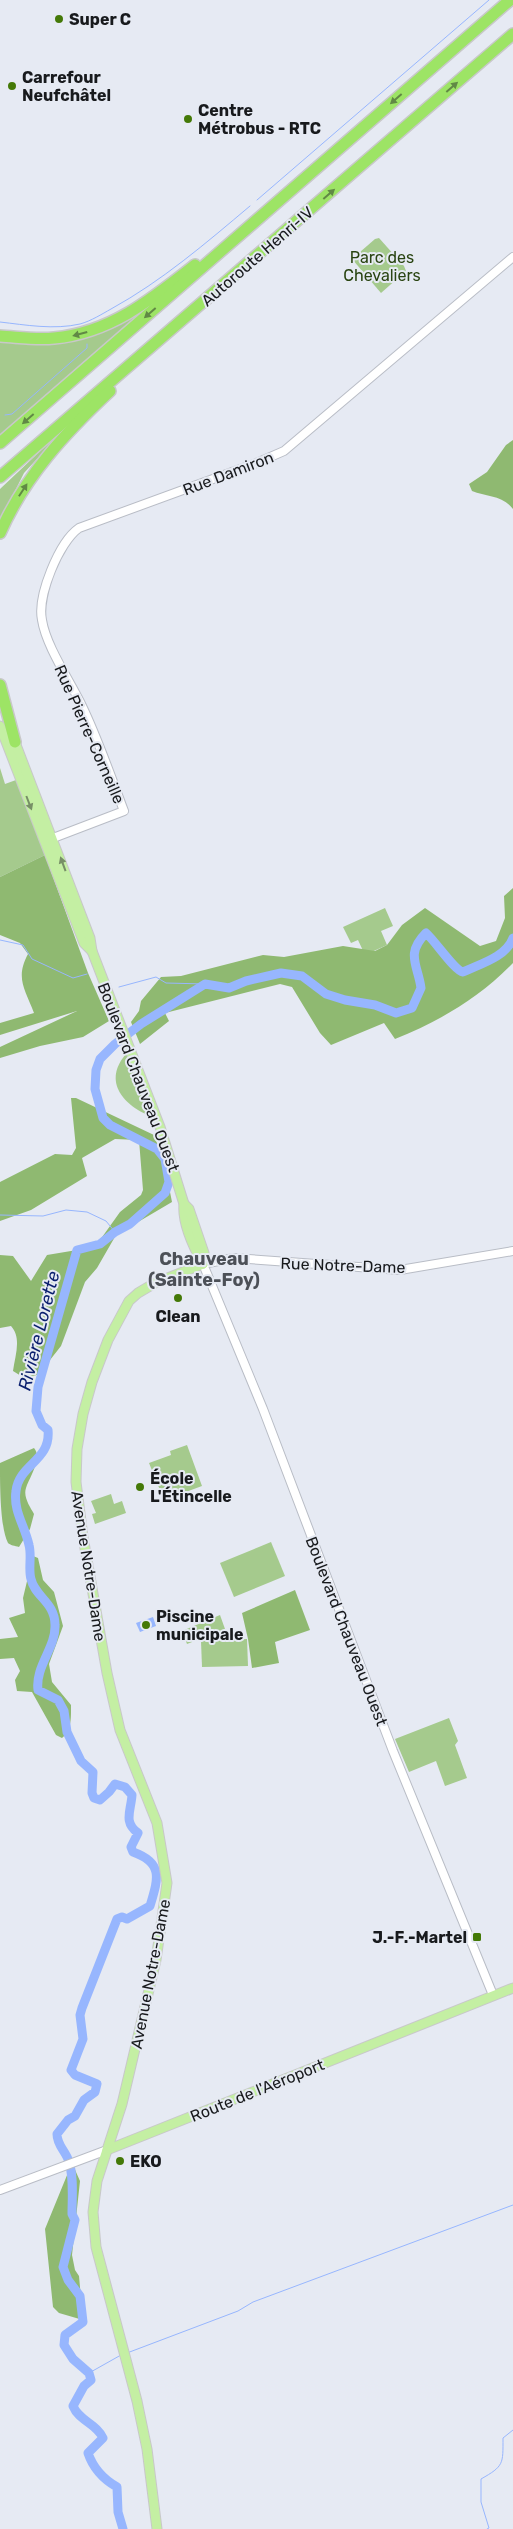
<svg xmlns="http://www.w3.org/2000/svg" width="513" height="2529" font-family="Rubik,sans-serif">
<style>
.green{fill:#a5ca8d}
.forest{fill:#8fb971}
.water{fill:#97b6fe}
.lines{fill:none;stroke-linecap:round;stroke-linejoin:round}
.stream{stroke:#97b6fe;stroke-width:1}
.river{stroke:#97b6fe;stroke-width:9}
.minor-casing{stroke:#b9bdc6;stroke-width:10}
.major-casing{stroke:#c8c8c9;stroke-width:11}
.highway-casing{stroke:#c8c8c9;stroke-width:14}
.minor{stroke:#fff;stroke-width:8}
.major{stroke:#c4efa3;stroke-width:9}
.highway{stroke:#9de465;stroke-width:11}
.oneway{fill:#618945}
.oneway2{fill:#778f67}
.poi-dot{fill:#447907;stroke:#e6eaf3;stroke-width:2}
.labels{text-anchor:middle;stroke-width:4;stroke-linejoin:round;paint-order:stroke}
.poi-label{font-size:16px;font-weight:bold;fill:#181a1d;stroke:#e6eaf3;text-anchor:start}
.street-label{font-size:16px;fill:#181a1d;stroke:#e6eaf3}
.park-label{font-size:16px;fill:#294411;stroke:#e6eaf3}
.neighbourhood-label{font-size:18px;font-weight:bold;fill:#4c5057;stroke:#e6eaf3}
.water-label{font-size:18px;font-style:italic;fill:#0a1f6e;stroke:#e6eaf3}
</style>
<rect width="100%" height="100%" fill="#e6eaf3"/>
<g class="green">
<polygon points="379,238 404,266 406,271 381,293 352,259 375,239"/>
<polygon points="136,315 137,317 0,435 0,340 94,335"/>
<polygon points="71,422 24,473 0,521 0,489"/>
<polygon points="0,768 5,784 16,780 45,855 0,877"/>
<polygon points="385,908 393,926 381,931 387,945 365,955 358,940 351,943 343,927"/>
<path d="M127 1053 153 1117C124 1107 101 1081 127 1053Z"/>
<polygon points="187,1445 202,1486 164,1500 149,1463 171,1455 170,1451"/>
<polygon points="111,1494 114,1504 122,1501 126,1513 95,1524 92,1514 96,1513 91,1501"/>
<polygon points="271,1542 285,1576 234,1597 220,1563"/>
<polygon points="220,1615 225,1629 187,1644 182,1631"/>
<polygon points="247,1639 248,1666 202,1667 201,1641"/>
<polygon points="449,1718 458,1741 455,1745 467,1778 445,1786 436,1761 409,1772 395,1739"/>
</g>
<g class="forest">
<path d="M513 440V509C503 495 486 497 472 491L469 484 487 472 506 445Z"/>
<path d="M45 855 88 973 109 1021 83 1037 40 1046 0 1058V1047L77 1011 0 1035V1023L34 1013C25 989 15 978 28 954L20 943 0 935V877Z"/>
<path d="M513 888V963C479 998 440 1021 395 1039L384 1023 331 1045 320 1033 292 987 280 984 165 1013 169 1021 140 1044 131 1022 139 1011 141 1001 161 977 181 976 263 955 284 957 343 946 375 951 387 945 402 925 425 908 480 946 496 941 505 918 504 896Z"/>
<path d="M71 1098H76L154 1135 164 1162 172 1202 116 1235 97 1268 85 1282 61 1346 39 1374 26 1379 13 1371C15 1356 22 1338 11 1326L0 1328V1255L13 1256 31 1281 47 1255 95 1247 120 1212 141 1195 143 1190 139 1140 115 1139 82 1158 87 1176 31 1210 0 1221V1182L55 1154 72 1155 76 1148Z"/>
<path d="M34 1448C43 1458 29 1478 26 1488 23 1497 30 1507 34 1514L30 1529 19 1547C15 1546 10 1545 8 1543 0 1528 0 1483 0 1463Z"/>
<path d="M33 1556 38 1558 43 1580 54 1592 63 1626 49 1664 52 1682 71 1705C71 1717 72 1730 62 1738L56 1735 32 1692 17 1691 15 1680 20 1671 14 1658 0 1659V1639L18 1637 9 1618 25 1613 23 1598Z"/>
<polygon points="295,1590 310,1630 275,1642 279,1663 252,1668 248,1639 242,1613"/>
<polygon points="72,2163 80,2181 72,2255 75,2270 79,2276 83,2320 59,2313 53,2307 45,2229"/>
</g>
<polygon class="water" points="153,1617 156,1626 140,1632 136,1623"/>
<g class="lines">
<g class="stream">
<polyline points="257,200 489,0"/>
<path d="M0 322C26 325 54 330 80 324 91 321 102 314 111 309 162 281 206 243 250 206"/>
<polyline points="5,415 12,414 87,348 87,344"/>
<polyline points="0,940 23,945 32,959 73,978 87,974"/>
<polyline points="119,987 156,977 166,983 205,984"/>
<polyline points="0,1215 43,1216 66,1210 87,1212 106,1221 115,1232"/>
<polyline points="127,2353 238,2311 253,2302 513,2205"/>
<polyline points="89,2373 121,2355"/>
<path d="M487 2529 489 2528 481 2502V2479C504 2466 503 2464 503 2438L513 2430"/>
</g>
<path class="river" d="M123 2529 118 2512 117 2487C103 2479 93 2468 88 2453L103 2438C97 2424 79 2421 73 2406L84 2386 91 2380 89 2373 73 2359 64 2345 65 2335 83 2322 80 2296 68 2280 63 2267 75 2220 72 2214C72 2198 74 2177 69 2162 66 2151 57 2146 57 2134L68 2120 75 2116 84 2100 95 2092 97 2084 75 2075 71 2070 83 2039 80 2015 82 2008 117 1919 122 1917 127 1919 150 1906C158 1879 164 1863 133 1852L131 1847 138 1833C123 1822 131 1811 132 1795L125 1787 115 1784 109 1792 100 1800 94 1798 92 1793 93 1772 81 1761 67 1732 64 1711 58 1700 38 1690C35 1666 56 1648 55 1625 55 1602 35 1597 31 1579 28 1569 32 1556 29 1545 25 1526 13 1511 16 1491 19 1464 51 1461 48 1430L42 1425 36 1411 38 1387 77 1250 100 1244 115 1232 130 1224 165 1193 169 1182 165 1159 157 1149 110 1125 103 1118 95 1089 96 1070 100 1059 115 1044 141 1024 205 984 229 988 246 981 281 973 302 976 326 994 345 1000 375 1005 396 1013 412 1008 421 988C418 965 405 954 426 933 436 942 455 971 463 972 480 964 506 957 513 938"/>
<g class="minor-casing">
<g id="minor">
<path d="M48 840 124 811C111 777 98 739 82 706 70 681 46 646 42 620 37 596 59 542 79 528L254 464 284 451 513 257"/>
<polyline points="493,1995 393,1751 263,1409 203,1264 234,1258 400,1270 513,1251"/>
<polyline points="0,2190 107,2150"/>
</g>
</g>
<g class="major-casing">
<g id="major">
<polyline points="0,726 84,943 92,951"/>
<path d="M13 737 90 938 92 951 160 1127 184 1204C182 1223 194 1248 203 1264"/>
<polyline points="184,1204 189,1209 204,1253 203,1264"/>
<polyline points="107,2150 513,1988"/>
<polyline points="157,2529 147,2449 137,2401 96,2247 93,2212 97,2181 122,2104 156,1960 167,1883 157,1823 120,1730 107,1673 83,1537 76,1482 77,1449 83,1414 92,1382 108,1340 129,1301 138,1293 155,1283 203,1264"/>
</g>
</g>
<g class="highway-casing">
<g id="highway">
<path d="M0 336C18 337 36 340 54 338 110 333 152 299 195 265"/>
<polyline points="0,443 510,0"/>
<polyline points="0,477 513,34"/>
<path d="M0 533C25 476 65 433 110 391"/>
<polyline points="0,685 15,742"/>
</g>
</g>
<use href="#minor" class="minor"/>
<use href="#major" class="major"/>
<use href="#highway" class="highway"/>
</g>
<defs><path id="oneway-solid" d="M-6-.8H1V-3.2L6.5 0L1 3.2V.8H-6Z" transform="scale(1.25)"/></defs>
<g class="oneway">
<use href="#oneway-solid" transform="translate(452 87) rotate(-41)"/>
<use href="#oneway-solid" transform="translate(396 99) rotate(139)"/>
<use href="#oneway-solid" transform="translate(329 194) rotate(-41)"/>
<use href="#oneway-solid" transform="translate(150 313) rotate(139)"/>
<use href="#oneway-solid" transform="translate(80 334) rotate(165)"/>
<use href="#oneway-solid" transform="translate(28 419) rotate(139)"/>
<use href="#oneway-solid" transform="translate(23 490) rotate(-57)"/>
</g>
<g class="oneway2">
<use href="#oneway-solid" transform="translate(29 803) rotate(69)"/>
<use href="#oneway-solid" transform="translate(63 864) rotate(-110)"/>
</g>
<g class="poi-dot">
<circle cx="59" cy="19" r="5"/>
<circle cx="12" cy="86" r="5"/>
<circle cx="188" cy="119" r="5"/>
<circle cx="178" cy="1298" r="5"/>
<circle cx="140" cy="1487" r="5"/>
<circle cx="146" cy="1625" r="5"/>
<rect x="472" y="1932" width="10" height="10" rx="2.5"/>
<circle cx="120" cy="2161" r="5"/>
</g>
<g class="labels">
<g class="poi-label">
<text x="69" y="25">Super C</text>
<text x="22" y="83">Carrefour<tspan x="22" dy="18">Neufchâtel</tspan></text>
<text x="198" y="116">Centre<tspan x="198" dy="18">Métrobus - RTC</tspan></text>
<text x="178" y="1322" text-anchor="middle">Clean</text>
<text x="150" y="1484">École<tspan x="150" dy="18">L'Étincelle</tspan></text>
<text x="156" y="1622">Piscine<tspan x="156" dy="18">municipale</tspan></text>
<text x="467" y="1943" text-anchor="end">J.-F.-Martel</text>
<text x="130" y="2167">EKO</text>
</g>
<g class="street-label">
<text transform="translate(257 256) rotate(-41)" y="6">Autoroute Henri-IV</text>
<text transform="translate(228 473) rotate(-21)" y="6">Rue Damiron</text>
<text transform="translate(90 734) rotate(66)" y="6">Rue Pierre-Corneille</text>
<text transform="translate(139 1077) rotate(69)" y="6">Boulevard Chauveau Ouest</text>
<text transform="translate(343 1265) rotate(2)" y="6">Rue Notre-Dame</text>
<text transform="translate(89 1566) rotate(81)" y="6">Avenue Notre-Dame</text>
<text transform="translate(347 1631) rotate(69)" y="6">Boulevard Chauveau Ouest</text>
<text transform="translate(150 1974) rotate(-79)" y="6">Avenue Notre-Dame</text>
<text transform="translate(257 2090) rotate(-22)" y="6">Route de l'Aéroport</text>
</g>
<g class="park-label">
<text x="382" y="263">Parc des<tspan x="382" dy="18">Chevaliers</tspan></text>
</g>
<g class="neighbourhood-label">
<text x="204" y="1265">Chauveau<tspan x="204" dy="21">(Sainte-Foy)</tspan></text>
</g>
<g class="water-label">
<text transform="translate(39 1331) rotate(-76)" y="6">Rivière Lorette</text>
</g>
</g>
</svg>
